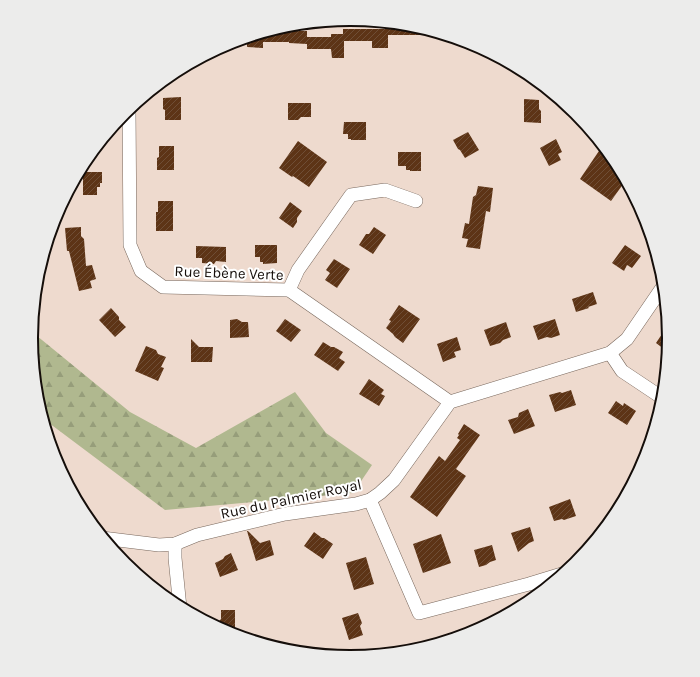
<svg xmlns="http://www.w3.org/2000/svg" width="700" height="677" font-family="Karla,sans-serif">
<style>
.forest{fill:url(#forest-firs)}
.building{fill:url(#building-hatch)}
.lines{fill:none;stroke-linecap:round;stroke-linejoin:round}
.minor-casing{stroke:#78675c;stroke-width:14}
.minor{stroke:#fff;stroke-width:13}
.labels{text-anchor:middle;stroke-width:4;stroke-linejoin:round;paint-order:stroke}
.street-label{font-size:15px;fill:#150e0a;stroke:#fff}
.rim{fill:none;stroke:#150e0a;stroke-width:2}
</style>
<defs>
<pattern id="forest-firs" width="22" height="20" patternUnits="userSpaceOnUse"><rect width="22" height="20" fill="#b0b88f"/><path d="M5 1l3.5 6h-7zM16 11l3.5 6h-7z" fill="#969d7a"/></pattern>
<pattern id="building-hatch" width="6" height="6" patternUnits="userSpaceOnUse"><rect width="6" height="6" fill="#5d3416"/><path d="M-1 1l2-2M0 6l6-6M5 7l2-2" fill="none" stroke="#6f4e36"/></pattern>
</defs>
<rect width="100%" height="100%" fill="#eedace"/>
<polygon class="forest" points="31,331 130,412 196,448 295,392 326,433 372,465 353,493 165,510 41,417 37,401 31,338"/>
<g class="building">
<polygon points="387,23 413,25 429,30 429,35 388,35 388,48 372,48 372,41 344,41 344,58 332,58 331,49 307,49 307,44 289,43 289,42 263,42 263,48 247,47 247,42 243,42 242,39 269,31 307,31 307,37 331,37 331,34 343,34 343,29 387,29"/>
<polygon points="181,97 181,120 165,120 165,110 163,109 163,98"/>
<polygon points="524,99 539,100 539,109 541,111 541,123 524,122"/>
<polygon points="288,103 311,103 311,117 301,117 298,120 288,120"/>
<polygon points="344,122 366,122 366,140 351,140 351,139 348,139 348,134 343,134"/>
<polygon points="468,132 479,150 465,158 460,150 458,149 453,140"/>
<polygon points="556,139 562,152 558,154 561,160 549,166 540,148"/>
<polygon points="298,141 327,162 309,187 293,176 292,177 279,168"/>
<polygon points="603,145 616,161 626,180 611,201 580,179"/>
<polygon points="159,146 174,146 174,170 157,170 157,158 159,157"/>
<polygon points="398,152 421,152 421,171 410,171 410,170 406,170 406,166 398,166"/>
<polygon points="83,172 102,172 102,183 100,183 100,187 97,187 97,195 83,195"/>
<polygon points="478,186 493,188 490,212 486,211 480,249 466,247 468,239 462,238 465,223 469,224 473,197 476,195"/>
<polygon points="158,201 173,201 173,231 156,231 156,212 158,212"/>
<polygon points="290,202 302,211 297,218 297,222 293,228 279,218"/>
<polygon points="81,227 81,236 84,239 86,266 92,265 96,279 90,281 92,288 79,291 69,251 67,251 65,228"/>
<polygon points="374,227 386,235 373,254 359,245 366,234 369,234"/>
<polygon points="255,245 277,245 277,263 263,264 263,262 260,262 260,257 255,257"/>
<polygon points="625,245 641,256 632,268 627,265 624,271 612,263"/>
<polygon points="196,246 226,247 226,262 216,261 214,264 202,263 202,258 196,258"/>
<polygon points="334,259 350,269 337,288 325,280 330,273 326,270"/>
<polygon points="593,292 597,304 588,307 589,308 576,312 572,299"/>
<polygon points="399,305 420,319 403,343 395,337 393,334 386,328 391,321 389,320"/>
<polygon points="111,308 119,317 119,320 126,327 115,337 99,320"/>
<polygon points="237,319 242,322 248,322 249,337 230,338 230,320"/>
<polygon points="285,319 301,330 291,342 276,331"/>
<polygon points="555,319 560,335 551,338 547,337 538,340 533,326"/>
<polygon points="506,322 511,337 503,340 500,343 490,346 484,330"/>
<polygon points="668,325 670,339 668,352 656,343"/>
<polygon points="457,337 461,350 454,352 456,357 443,362 437,344"/>
<polygon points="191,339 199,347 213,347 212,362 191,362"/>
<polygon points="323,342 331,347 334,347 343,352 339,358 345,362 338,371 314,355"/>
<polygon points="146,346 156,350 158,354 166,357 161,367 164,368 158,381 135,371"/>
<polygon points="369,379 384,390 381,394 385,396 379,406 359,394"/>
<polygon points="571,390 576,405 555,412 549,395 560,392 562,393"/>
<polygon points="616,401 623,406 624,403 636,411 627,425 608,413"/>
<polygon points="528,409 535,426 514,434 508,420 518,417 519,413"/>
<polygon points="464,424 480,435 456,469 466,476 437,517 410,497 439,456 445,461 460,440 457,438 459,435 458,434"/>
<polygon points="570,499 576,516 564,520 562,519 554,521 549,507"/>
<polygon points="530,527 534,541 529,543 518,552 511,533"/>
<polygon points="247,531 248,531 260,543 270,540 274,555 256,561"/>
<polygon points="314,532 322,538 324,538 333,544 323,559 304,546"/>
<polygon points="441,534 451,563 423,573 413,544"/>
<polygon points="492,545 496,560 490,562 486,565 479,567 474,550"/>
<polygon points="231,553 238,570 220,577 215,563 223,559 225,556"/>
<polygon points="366,557 374,584 354,590 346,563"/>
<polygon points="221,610 235,610 235,632 225,632 218,629 218,622 221,619"/>
<polygon points="358,613 362,623 360,626 363,635 349,640 342,618"/>
</g>
<g class="lines">
<g class="minor-casing">
<g id="minor">
<polyline points="129,109 130,245 141,271 163,287 289,290 450,402"/>
<polyline points="289,290 298,270 351,195 385,190 416,201"/>
<polyline points="610,353 622,371 664,399"/>
<polyline points="370,500 419,613 529,584 565,573"/>
<polyline points="102,538 159,545 175,544 197,535 285,514 356,504 370,500 380,493 394,480 450,402 610,353 627,339 664,285"/>
<polyline points="175,544 175,558 180,608"/>
</g>
</g>
<use href="#minor" class="minor"/>
</g>
<g class="labels">
<g class="street-label">
<text transform="translate(229 273) rotate(2)" y="5">Rue Ébène Verte</text>
<text transform="translate(291 499) rotate(-12)" y="5">Rue du Palmier Royal</text>
</g>
</g>
<path d="M0 0H700V677H0ZM38 338a312 312 0 1 1 624 0a312 312 0 1 1-624 0Z" fill="#ececeb" fill-rule="evenodd"/>
<path class="rim" d="M38 338a312 312 0 1 1 624 0a312 312 0 1 1-624 0Z"/>
</svg>
